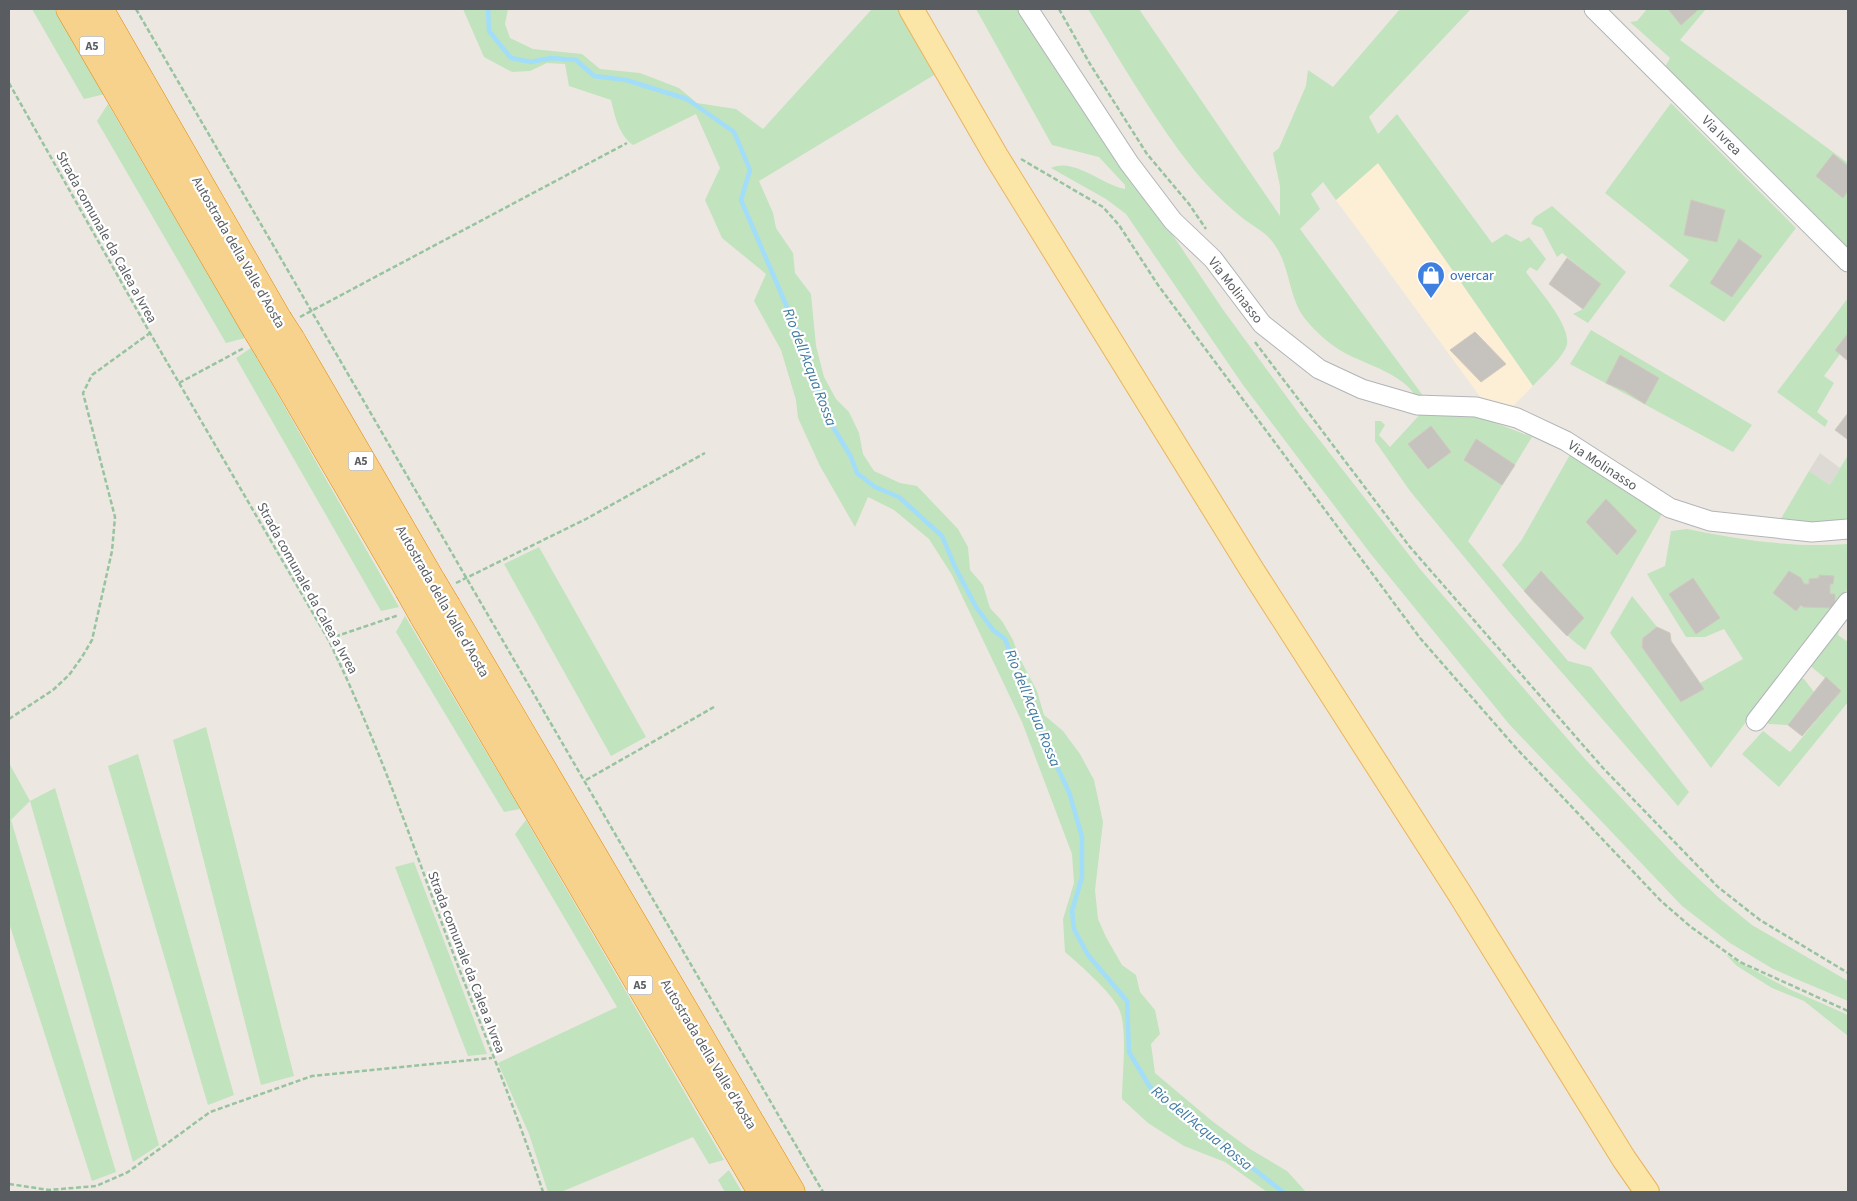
<svg xmlns="http://www.w3.org/2000/svg" width="1857" height="1201" font-family="'Source Sans 3',sans-serif">
<style>
.commercial{fill:#fcefd6}
.industrial{fill:#dddad5}
.green{fill:#c1e3be}
.lines{fill:none;stroke-linecap:round;stroke-linejoin:round}
.stream{stroke:#a2ddfa;stroke-width:4.5}
.building{fill:#c6c3be;stroke:#d0c9bf}
.minor-casing{stroke:#b1b4b8;stroke-width:21}
.major-casing{stroke:#eab45c;stroke-width:26}
.highway-casing{stroke:#e1890b;stroke-width:29}
.path{stroke:#98c3a0;stroke-width:2.5;stroke-dasharray:5 2.5;stroke-linecap:butt}
.minor{stroke:#fff;stroke-width:19}
.major{stroke:#fbe5a7;stroke-width:24}
.highway{stroke:#f7d28c;stroke-width:28}
.highway-bridge-casing{stroke:#e1890b;stroke-width:29;stroke-linecap:butt}
.highway-bridge{stroke:#f7d28c;stroke-width:28}
.labels{text-anchor:middle;stroke-width:4.5;stroke-linejoin:round;paint-order:stroke}
.shield{fill:#fff;stroke:#8b8e90;stroke-width:1}
.shield-label{font-size:12px;font-weight:bold;fill:#595d61}
.street-label{font-size:14px;fill:#595d61;stroke:#fff}
.shop-label{font-size:14px;fill:#366cbe;stroke:#fff;text-anchor:start}
.water-label{font-size:15px;font-style:italic;fill:#3e79a2;stroke:#fff}
</style>
<rect width="100%" height="100%" fill="#ece8e1"/>
<polygon class="commercial" points="1378,163 1533,386 1510,409 1484,402 1336,200"/>
<polygon class="industrial" points="1820,453 1840,468 1830,485 1809,471"/>
<g class="green">
<polygon points="32,9 54,9 105,94 84,99"/>
<path d="M463 9H508L505 24 510 38 533 49 582 54 600 69 640 73 679 88 697 103 736 109 763 129 872 9H902L939 72 759 181 773 213 776 228 793 253 795 273 811 294 816 346 824 377 836 399 849 412 859 433 863 454 874 471 900 483 917 486 958 529 968 547 970 570 983 585 990 608 1002 621 1013 640 1019 657 1037 691 1044 715 1063 731 1080 754 1094 780 1103 822 1095 890 1098 919 1106 937 1122 965 1136 975 1140 992 1155 1010 1160 1034 1151 1044 1155 1073 1212 1121 1250 1149 1287 1171 1306 1192H1267L1225 1162 1184 1146 1148 1123 1122 1099C1122 1077 1128 1028 1119 1009 1112 993 1079 964 1065 952L1063 919 1074 883 1072 854 1022 722 952 575 929 539 894 510 868 497 855 527 820 466 798 418 796 400 781 350 754 301 766 274 722 238 705 200 720 168 696 114 633 145C619 135 615 117 611 100L569 86 565 64 547 63 530 71 512 72 484 57Z"/>
<path d="M976 9H1020L1224 311 1300 415 1420 569 1585 759 1680 861 1719 898 1752 925 1848 981V1001L1773 969 1730 943 1682 906 1509 724 1370 553 1243 385 1126 214 1106 199 1051 168C1074 157 1104 186 1125 189V185L1099 157 1052 145Z"/>
<path d="M1088 9H1139L1280 216V186L1273 153 1279 148 1306 86 1308 70 1333 87 1400 9H1471L1369 117 1378 134 1397 114 1492 243 1506 234 1521 242 1529 237 1546 259 1537 271 1530 267 1526 272C1538 289 1570 324 1567 344 1565 356 1541 377 1533 386L1378 163 1336 200 1323 182 1311 194 1320 209 1300 229 1424 397 1418 400C1404 373 1368 366 1343 352 1329 344 1316 332 1306 320 1288 298 1291 267 1274 244 1267 233 1256 228 1245 220 1227 206 1209 188 1194 170 1154 120 1122 63 1088 9Z"/>
<polygon points="1647,9 1706,9 1680,40 1848,163 1848,254 1664,69 1670,58 1630,22 1637,21"/>
<polygon points="1671,103 1796,228 1724,322 1669,286 1689,260 1605,193"/>
<polygon points="108,104 245,338 226,343 97,121"/>
<polygon points="1552,206 1626,272 1588,323 1573,314 1583,309 1601,284 1562,253 1557,257 1542,228 1531,224 1535,217"/>
<polygon points="1848,298 1848,333 1835,349 1840,354 1824,376 1834,383 1817,412 1828,421 1825,427 1777,392"/>
<polygon points="1591,330 1752,425 1733,452 1570,364"/>
<polygon points="251,348 399,607 381,611 236,358"/>
<polygon points="1425,409 1483,418 1532,437 1468,541 1568,661 1591,667 1689,792 1678,806 1511,614 1410,491 1375,441 1375,421 1381,421 1385,425 1379,435 1390,447"/>
<path d="M1571 453 1662 514 1585 650C1553 626 1527 595 1502 565L1521 541Z"/>
<polygon points="1848,455 1848,523 1820,524 1779,522 1809,471 1830,485"/>
<path d="M1687 529C1740 540 1794 548 1848 544V588L1711 768 1610 633 1632 596 1657 627 1643 638 1642 647 1682 702 1704 689 1700 683 1743 659 1724 629 1705 637H1686L1647 574 1665 566 1671 531Z"/>
<polygon points="539,547 646,737 611,756 504,564"/>
<polygon points="405,616 520,809 504,812 396,632"/>
<polygon points="1840,627 1838,635 1848,642 1848,702 1779,787 1742,754 1763,731 1790,752 1841,691 1809,665"/>
<polygon points="1794,676 1804,679 1814,692 1788,725 1769,724 1764,720"/>
<polygon points="206,727 294,1076 261,1085 173,740"/>
<polygon points="138,754 234,1095 208,1105 108,766"/>
<polygon points="9,763 30,801 55,788 159,1145 133,1162 30,801 11,820 116,1172 92,1181 9,923"/>
<polygon points="526,820 724,1160 709,1164 693,1137 561,1192 548,1192 529,1134 498,1063 617,1007 515,834"/>
<polygon points="414,862 487,1054 468,1056 395,867"/>
<polygon points="1726,955 1789,989 1846,1014 1848,1016 1848,1036 1804,1001 1772,988 1737,966"/>
<polygon points="729,1170 742,1192 725,1192 718,1180"/>
</g>
<g class="lines">
<polyline class="stream" points="488,9 489,31 511,58 531,62 551,58 576,60 594,76 626,80 687,99 734,132 750,170 741,200 796,328 827,417 851,457 857,473 875,487 899,497 942,536 955,567 976,607 993,630 1005,639 1042,735 1069,792 1082,837 1082,877 1072,911 1074,929 1088,955 1127,1001 1129,1052 1150,1087 1283,1192"/>
</g>
<g class="building">
<polygon points="1668,9 1699,9 1681,25"/>
<polygon points="1833,154 1848,166 1848,191 1843,198 1816,176"/>
<polygon points="1691,200 1725,210 1717,242 1684,235"/>
<polygon points="1739,239 1762,256 1732,297 1710,283"/>
<polygon points="1567,258 1601,284 1583,309 1549,284"/>
<polygon points="1475,332 1506,364 1481,382 1450,350"/>
<polygon points="1848,333 1848,361 1835,350"/>
<polygon points="1620,355 1659,378 1645,404 1625,391 1606,383"/>
<polygon points="1848,413 1848,438 1847,439 1835,430"/>
<polygon points="1431,426 1451,452 1428,469 1408,444"/>
<polygon points="1476,439 1515,465 1502,485 1464,460"/>
<polygon points="1606,499 1637,531 1617,555 1586,522"/>
<polygon points="1541,571 1584,618 1567,636 1524,591"/>
<polygon points="1789,571 1801,578 1804,584 1809,584 1809,579 1819,578 1819,575 1834,576 1833,584 1830,584 1830,594 1835,594 1835,608 1803,607 1801,605 1796,611 1773,593"/>
<polygon points="1693,578 1720,618 1696,634 1669,594"/>
<polygon points="1657,627 1670,633 1671,641 1704,689 1681,702 1642,647 1643,638"/>
<polygon points="1826,677 1841,691 1802,736 1788,725"/>
</g>
<g class="lines">
<g class="minor-casing">
<g id="minor">
<polyline points="1028,9 1129,163 1173,221 1213,259 1262,324 1319,369 1362,389 1417,405 1476,407 1517,418 1566,441 1670,508 1710,521 1812,532 1848,529"/>
<polyline points="1594,9 1848,262"/>
<polyline points="1756,721 1848,602"/>
</g>
</g>
<g class="major-casing">
<polyline id="major" points="911,9 996,156 1252,570 1458,891 1624,1159 1647,1192"/>
</g>
<g class="highway-casing">
<g id="highway">
<polyline points="70,9 258,332"/>
<polyline points="99,9 278,320"/>
<polyline points="291,340 432,582"/>
<polyline points="269,350 409,590"/>
<polyline points="447,607 791,1192"/>
<polyline points="423,615 762,1192"/>
</g>
</g>
<g class="path">
<polyline points="136,9 823,1192"/>
<polyline points="1059,9 1090,64 1147,154 1189,204 1206,229"/>
<path d="M9 83 150 333 328 639C375 735 410 837 447 937 479 1022 515 1106 543 1192"/>
<polyline points="1021,159 1103,207 1119,225 1158,285 1420,638 1517,749 1661,901 1691,927 1740,962 1848,1011"/>
<polyline points="300,317 627,143"/>
<polyline points="1255,342 1410,547 1603,768 1718,887 1760,920 1848,973"/>
<polyline points="179,383 244,348"/>
<polyline points="456,583 586,519 705,453"/>
<polyline points="328,639 399,615"/>
<polyline points="9,719 53,690 69,675 82,657 92,640 112,551 115,517 83,393 92,375 150,333"/>
<polyline points="586,780 714,707"/>
<polyline points="9,1184 49,1190 96,1186 128,1172 210,1112 312,1076 492,1058"/>
</g>
<use href="#minor" class="minor"/>
<use href="#major" class="major"/>
<use href="#highway" class="highway"/>
<g class="highway-bridge-casing">
<g id="highway-bridge">
<polyline points="278,320 291,340"/>
<polyline points="258,332 269,350"/>
<polyline points="432,582 447,607"/>
<polyline points="409,590 423,615"/>
</g>
</g>
<use href="#highway-bridge" class="highway-bridge"/>
</g>
<defs>
<g id="shop-pin" transform="scale(1.4375)"><path d="M0 17L-7.5 6A9.5 9.5 0 1 1 7.5 6Z" fill="#3f7fe0" stroke="#fff"/><path d="M-5-2.5h2.3a2.7 3.5 0 0 1 5.4 0H5L5.5 6h-11ZM-1.5-2.5h3a1.5 2.3 0 0 0-3 0Z" fill="#fff"/></g>
</defs>
<g fill-rule="evenodd">
<use href="#shop-pin" x="1431" y="275"/>
</g>
<g class="labels">
<g class="shield">
<rect x="79.5" y="36.5" width="25" height="19" rx="4"/>
<rect x="348.5" y="451.5" width="25" height="19" rx="4"/>
<rect x="627.5" y="975.5" width="25" height="19" rx="4"/>
</g>
<g class="shield-label">
<text x="92" y="50">A5</text>
<text x="361" y="465">A5</text>
<text x="640" y="989">A5</text>
</g>
<g class="street-label">
<text transform="translate(1722 135) rotate(45)" y="5">Via Ivrea</text>
<text transform="translate(107 237) rotate(61)" y="5">Strada comunale da Calea a Ivrea</text>
<text transform="translate(239 252) rotate(60)" y="5">Autostrada della Valle d'Aosta</text>
<text transform="translate(1236 290) rotate(52)" y="5">Via Molinasso</text>
<text transform="translate(1603 465) rotate(33)" y="5">Via Molinasso</text>
<text transform="translate(308 588) rotate(61)" y="5">Strada comunale da Calea a Ivrea</text>
<text transform="translate(443 601) rotate(60)" y="5">Autostrada della Valle d'Aosta</text>
<text transform="translate(467 962) rotate(69)" y="5">Strada comunale da Calea a Ivrea</text>
<text transform="translate(709 1054) rotate(59)" y="5">Autostrada della Valle d'Aosta</text>
</g>
<g class="shop-label">
<text x="1450" y="280">overcar</text>
</g>
<g class="water-label">
<text transform="translate(810 367) rotate(69)" y="5">Rio dell'Acqua Rossa</text>
<text transform="translate(1033 708) rotate(68)" y="5">Rio dell'Acqua Rossa</text>
<text transform="translate(1202 1128) rotate(39)" y="5">Rio dell'Acqua Rossa</text>
</g>
</g>
<rect width="1857" height="1201" fill="none" stroke="#595d61" stroke-width="20"/>
</svg>
